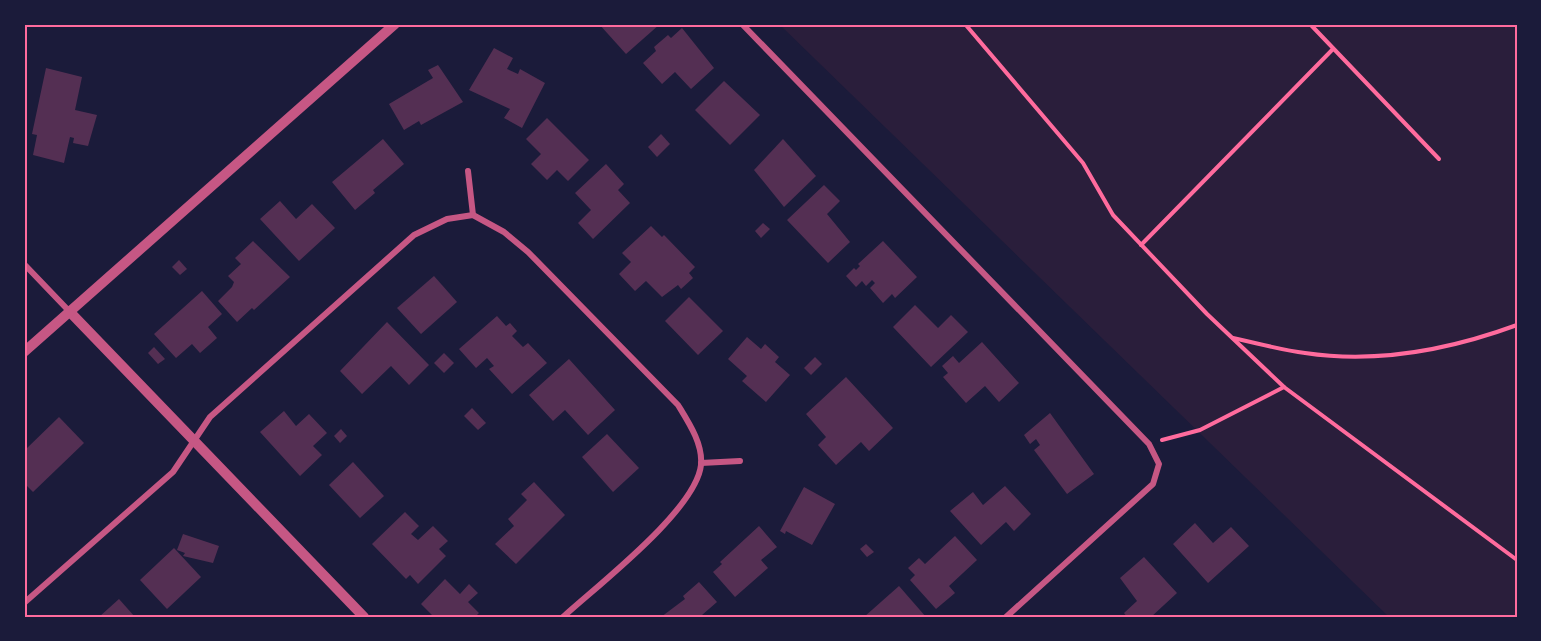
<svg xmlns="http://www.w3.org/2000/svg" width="1541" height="641" font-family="'Public Sans',sans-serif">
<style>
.green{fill:#2a1e3b}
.building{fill:#542f53}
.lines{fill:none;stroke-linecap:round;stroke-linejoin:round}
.path{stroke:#ff6b9d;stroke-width:4}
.minor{stroke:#c65784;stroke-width:6}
.tertiary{stroke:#c65784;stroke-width:10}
.neatline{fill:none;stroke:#ff6b9d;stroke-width:2}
</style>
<rect width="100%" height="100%" fill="#1b1b3a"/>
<polygon class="green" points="779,24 1517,24 1517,617 1389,617"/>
<g class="building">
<polygon points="599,24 660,24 626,54"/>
<polygon points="682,28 714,68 691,89 675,72 662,84 643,63 656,51 654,47 668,35 671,38"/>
<polygon points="494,48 513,58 507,69 518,74 520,69 545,83 522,128 504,118 510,109 469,90"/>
<polygon points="438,65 463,102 421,125 419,121 404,130 389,104 433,78 428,70"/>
<polygon points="46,68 82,77 75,110 97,115 88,146 73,143 74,138 70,137 64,163 33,155 37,135 32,134"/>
<polygon points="724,81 760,115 730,145 695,110"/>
<polygon points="547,118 589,160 568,181 557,170 547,180 531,164 541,154 526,139"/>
<polygon points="661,134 670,144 657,157 648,147"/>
<polygon points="383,139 404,164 373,190 375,193 355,210 332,182"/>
<polygon points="783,139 816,176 784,207 754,170"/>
<polygon points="606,164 624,184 618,190 630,203 593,239 578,223 591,210 575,193"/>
<polygon points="824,185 840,201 827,214 850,242 828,263 787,220"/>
<polygon points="280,201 296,219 312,204 335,228 299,261 260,219"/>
<polygon points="763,223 770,229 761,238 755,231"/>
<polygon points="651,226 662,237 664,235 695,267 689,273 693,278 681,289 678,285 662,297 646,281 635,291 619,274 631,262 622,253"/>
<polygon points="253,241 290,277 254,310 252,308 237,322 218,301 232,287 234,282 228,276 241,264 235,258"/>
<polygon points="883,241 917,277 895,298 892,294 883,303 870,288 875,283 872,280 866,286 862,281 856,287 846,276 854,268 856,270 860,266 858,264"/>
<polygon points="179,260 187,269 180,275 172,267"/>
<polygon points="434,276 457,302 421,334 397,308"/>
<polygon points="202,291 222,314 208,327 217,338 200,353 192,344 176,358 154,334"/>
<polygon points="689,297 723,331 698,355 665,321"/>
<polygon points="915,305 938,328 951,315 968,332 931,367 893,327"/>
<polygon points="497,316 506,326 510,323 517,331 512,336 523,347 528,343 547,363 512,394 489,369 494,366 487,358 476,368 459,349"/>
<polygon points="387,322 429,365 409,385 391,366 362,394 340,371"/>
<polygon points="747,337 761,349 765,344 779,357 775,362 790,375 766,402 742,381 747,376 728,359"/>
<polygon points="982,342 1019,383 999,402 985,386 966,403 943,377 948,373 942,366 953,356 959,363"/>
<polygon points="154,347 165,359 158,364 148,353"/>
<polygon points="444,353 454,363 444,373 434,363"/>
<polygon points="815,357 822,364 811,375 804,368"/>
<polygon points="569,359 615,410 588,435 565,410 553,421 529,395"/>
<polygon points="846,377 893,428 869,451 861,442 836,465 818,445 826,437 806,414"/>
<polygon points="472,408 486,423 478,430 464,416"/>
<polygon points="284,411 296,426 309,414 327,433 313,446 322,455 300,476 260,432"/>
<polygon points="1050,413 1094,474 1067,494 1034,450 1040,445 1036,439 1030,444 1024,435"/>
<polygon points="59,417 84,443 33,492 24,483 24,451"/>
<polygon points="341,429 347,436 340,443 334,436"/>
<polygon points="607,434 639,468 613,492 582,457"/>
<polygon points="353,462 384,496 360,518 329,485"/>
<polygon points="534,482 565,515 516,564 495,544 514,526 508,519 527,500 521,494"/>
<polygon points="1005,486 1031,514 1014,531 1006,522 981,545 950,511 973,492 983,505"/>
<polygon points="804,487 835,504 812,545 786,531 785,534 780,531"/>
<polygon points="405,512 419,526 411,534 418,540 433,526 448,541 439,549 446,556 418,584 410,575 406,579 372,544"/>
<polygon points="1195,523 1213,543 1231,527 1249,546 1208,583 1173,544"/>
<polygon points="759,526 777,547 761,560 768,568 735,597 713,572 722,564 720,562"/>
<polygon points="183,534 219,546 213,563 183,556 185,553 177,550"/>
<polygon points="955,536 977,560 949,586 955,593 936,609 910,580 915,575 908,568 919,558 925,564"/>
<polygon points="866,544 874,552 867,557 860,549"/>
<polygon points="174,548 201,577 167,609 140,580"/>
<polygon points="1144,557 1177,593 1151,617 1127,617 1124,613 1137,601 1120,578"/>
<polygon points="445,579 460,594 469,584 478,593 468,602 479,613 475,617 434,617 421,604"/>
<polygon points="699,582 717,602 702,615 704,617 661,617 685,599 683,596"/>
<polygon points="899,586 926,617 864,617"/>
<polygon points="119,599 135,617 99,617"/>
</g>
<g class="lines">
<g class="path">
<polyline points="965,24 1083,163 1113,215 1207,314 1284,387 1517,560"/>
<polyline points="1310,24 1439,159"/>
<polyline points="1141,245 1333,49"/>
<path d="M1233 338C1257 343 1281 350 1305 353 1378 364 1449 350 1517 325"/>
<polyline points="1162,440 1200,430 1284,387"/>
</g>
<g class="minor">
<polyline points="742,24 1149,444 1159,464 1153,484 1006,617"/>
<polyline points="468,171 473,215"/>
<path d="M473 215 504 232 528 252 678 405C689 423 703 444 701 465 696 510 598 585 563 617"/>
<polyline points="24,264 69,311"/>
<polyline points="701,463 740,461"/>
<polyline points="24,603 173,472 210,417 414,235 447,219 473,215"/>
</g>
<g class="tertiary">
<polyline points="69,311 364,617"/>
<polyline points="24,352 395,24"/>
</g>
</g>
<rect width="1541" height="641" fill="none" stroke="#1b1b3a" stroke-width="51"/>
<rect x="26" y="26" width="1490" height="590" class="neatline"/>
</svg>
